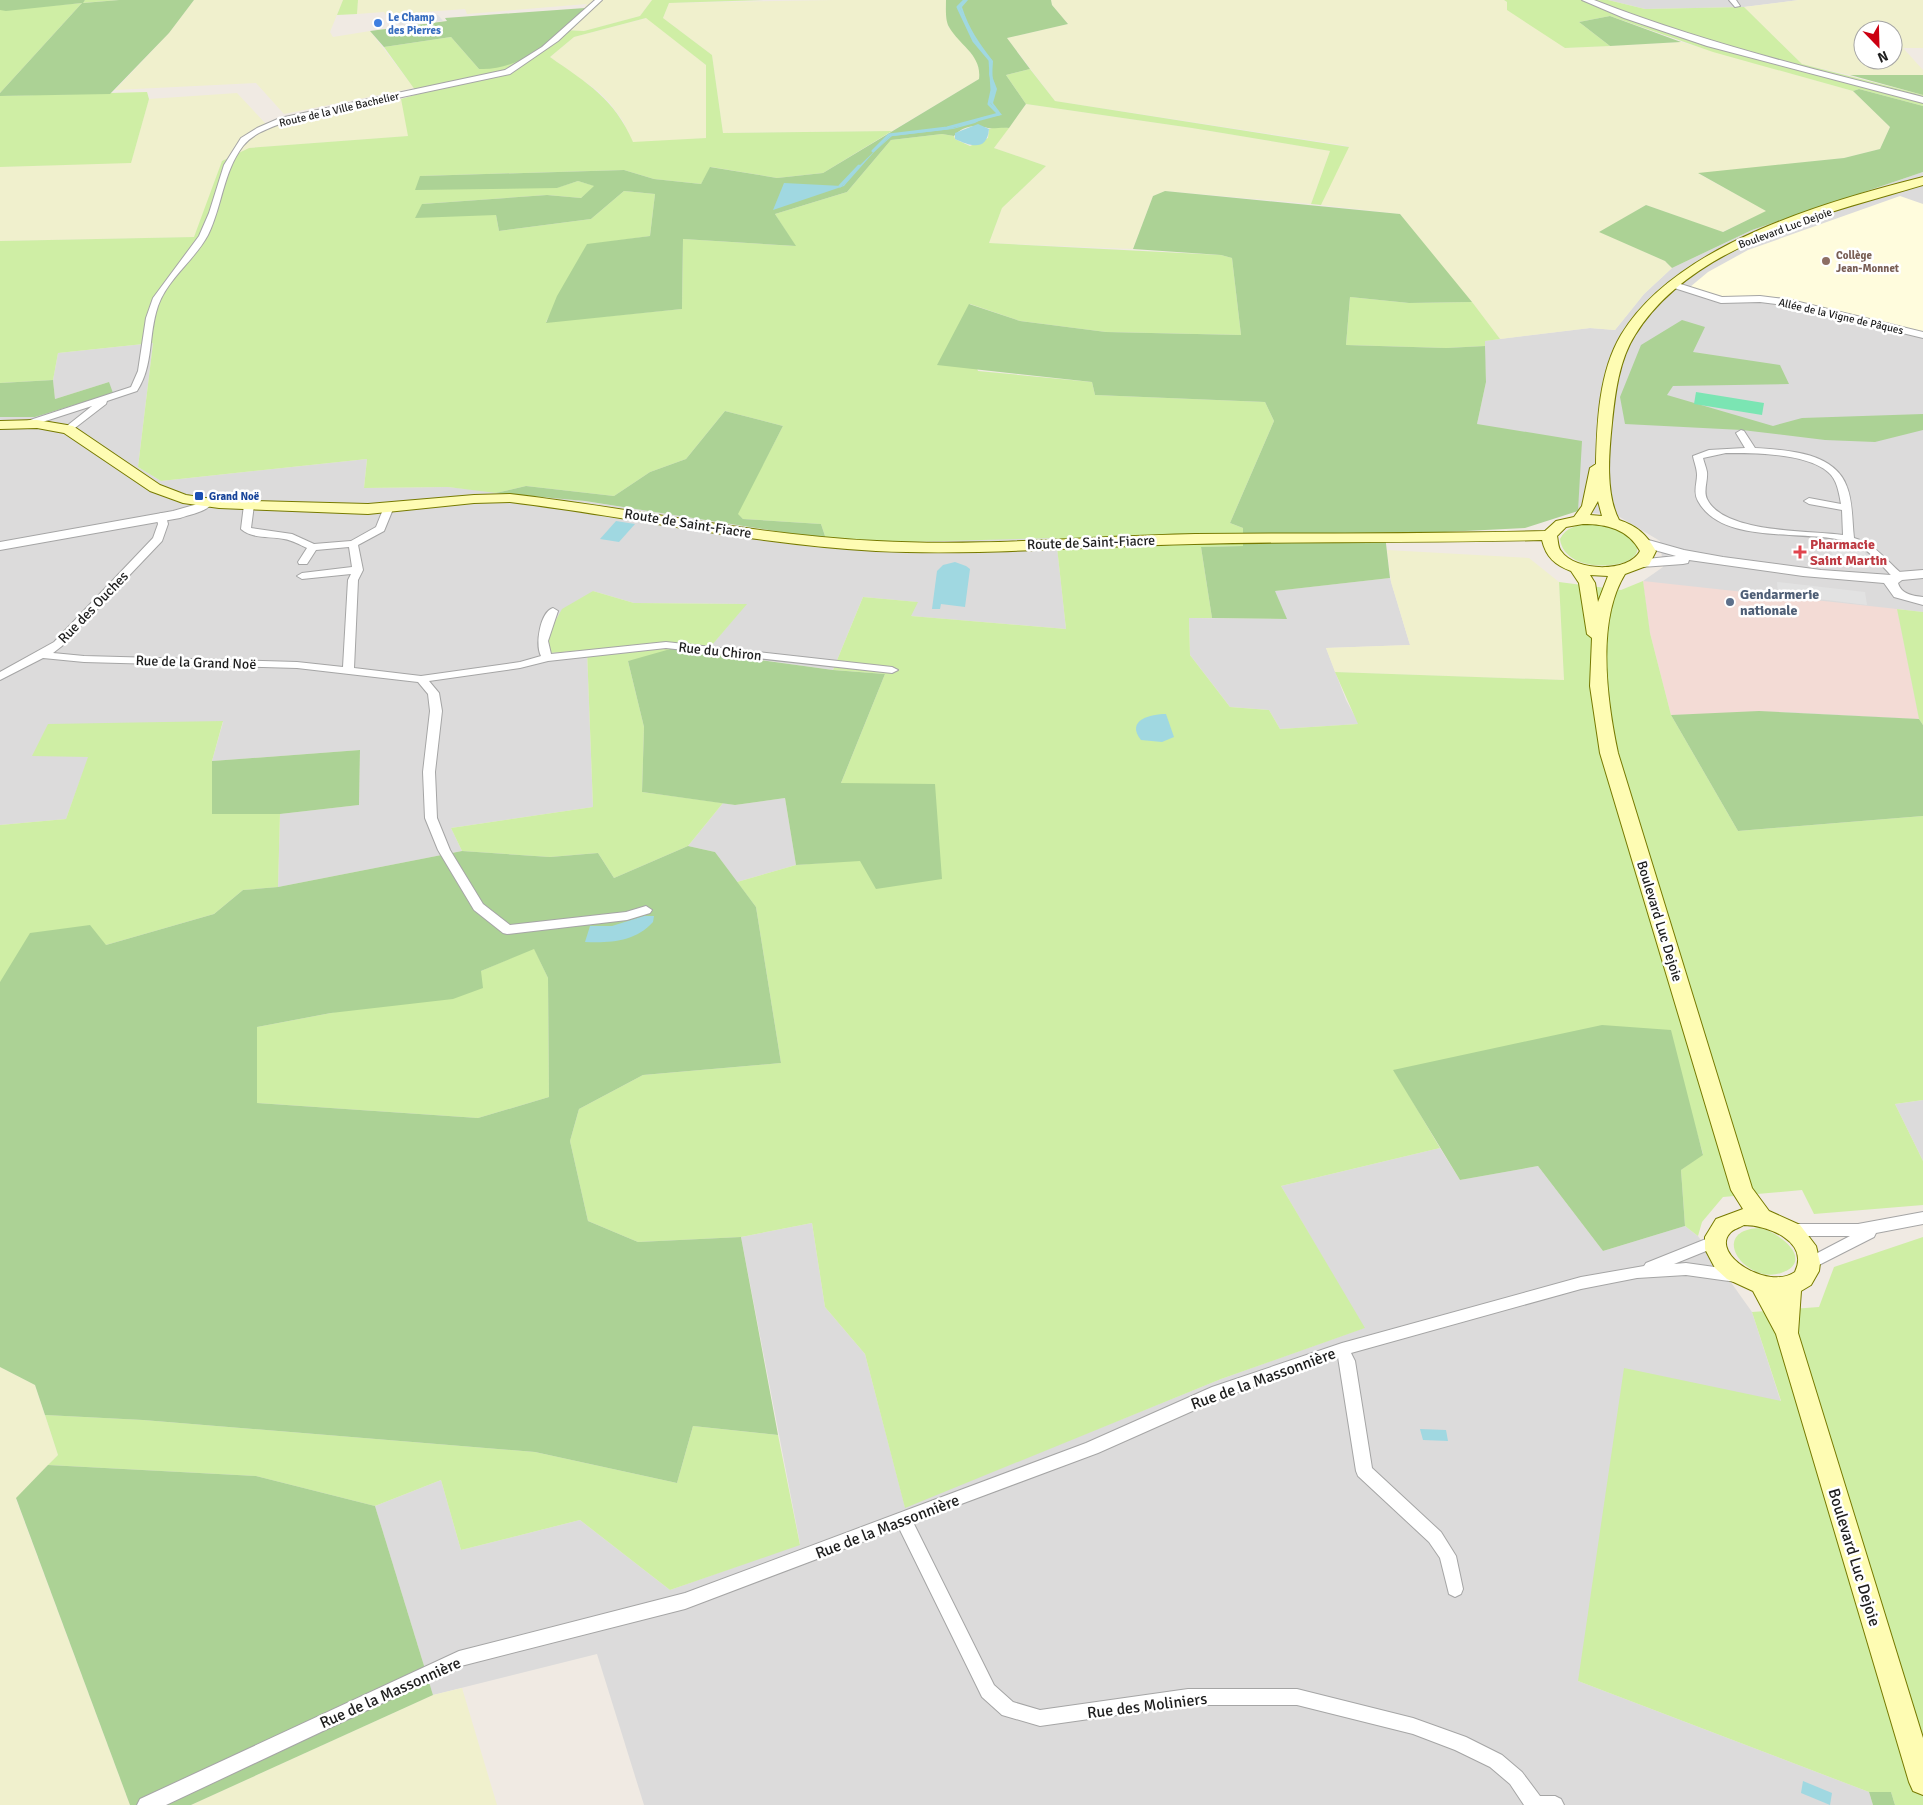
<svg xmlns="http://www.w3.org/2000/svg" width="1923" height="1805" font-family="Signika,sans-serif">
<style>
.residential{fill:#dcdbdb}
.education{fill:#fffcdd}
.military{fill:#f3dbd5}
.farmland{fill:#f0f0cd;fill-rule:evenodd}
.grass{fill:#cfeea5;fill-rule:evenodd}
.forest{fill:#acd295;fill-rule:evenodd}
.pitch{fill:#7be5b3}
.parking{fill:#e2e2e2}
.water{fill:#a0d8e1}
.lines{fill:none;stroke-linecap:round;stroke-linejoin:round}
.stream{stroke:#a0d8e1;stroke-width:3}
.minor-casing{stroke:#a5a5a5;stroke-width:2}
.tertiary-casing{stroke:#a5a5a5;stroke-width:2}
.secondary-casing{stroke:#777a00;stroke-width:2}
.minor{fill:#fff;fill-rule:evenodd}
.tertiary{fill:#fff;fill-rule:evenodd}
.secondary{fill:#fefcb3;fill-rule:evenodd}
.shop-dot{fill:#3f7fe0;stroke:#fff;stroke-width:2}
.education-dot{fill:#8d6e63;stroke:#fff;stroke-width:2}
.transit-dot{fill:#1a4fb4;stroke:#fff;stroke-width:2}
.health-dot{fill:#e0444e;stroke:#fff;stroke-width:2}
.service-dot{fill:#5c6f8a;stroke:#fff;stroke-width:2}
.labels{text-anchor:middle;stroke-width:5;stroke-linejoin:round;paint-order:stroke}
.far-shop-label{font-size:11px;font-weight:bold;fill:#366cbe;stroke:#fff;text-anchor:start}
.far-street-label{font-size:11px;fill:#1e1e1e;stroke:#fff}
.far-education-label{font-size:11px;font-weight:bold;fill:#785e54;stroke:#fff;text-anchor:start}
.far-transit-label{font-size:11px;font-weight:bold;fill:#164399;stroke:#fff;text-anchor:start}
.street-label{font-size:14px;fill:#1e1e1e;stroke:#fff}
.health-label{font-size:14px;font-weight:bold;fill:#be3a42;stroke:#fff;text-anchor:start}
.service-label{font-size:14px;font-weight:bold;fill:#4e5e75;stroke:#fff;text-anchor:start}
.near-street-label{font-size:16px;fill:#1e1e1e;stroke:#fff}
</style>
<rect width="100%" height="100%" fill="#f0eae3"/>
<g class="residential">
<polygon points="1608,0 1799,0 1744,7 1645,9"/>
<polygon points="1923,172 1923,612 1897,609 1919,719 1759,711 1650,633 1643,581 1663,567 1660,541 1618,516 1578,511 1477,424 1486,382 1484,341 1590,328 1615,330 1644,294 1672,268 1752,230"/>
<polygon points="153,343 138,467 161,481 367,459 364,488 448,487 585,501 826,539 908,542 1056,537 1066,629 910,616 917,602 863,597 833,670 706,652 746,604 634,603 593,591 550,653 587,650 593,807 451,828 462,851 278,887 280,814 359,805 360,750 212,761 223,722 89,756 66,819 0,825 0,417 36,417 109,382 55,399 53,380 58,353"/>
<polygon points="1390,578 1410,645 1326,648 1346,700 1359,724 1280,729 1269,710 1230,707 1190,655 1189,618 1286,619 1274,591"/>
<polygon points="785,798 796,865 737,882 715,852 688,846 723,803 735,805"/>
<polygon points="1923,1100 1923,1161 1895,1104"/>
<polygon points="1440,1148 1460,1180 1538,1166 1603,1251 1685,1226 1698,1236 1752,1312 1781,1402 1578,1681 1869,1792 1873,1805 644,1805 597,1654 433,1695 375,1506 441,1480 461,1550 580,1520 670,1590 800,1544 741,1237 812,1223 825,1307 865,1354 905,1507 1221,1379 1364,1328 1281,1186"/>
</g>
<polygon class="education" points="1900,196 1923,204 1923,332 1778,297 1728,298 1690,287 1708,272 1748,250"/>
<polygon class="military" points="1643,581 1897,609 1919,719 1785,712 1671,715 1650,633"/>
<g class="farmland">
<polygon points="194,0 343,0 330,32 333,37 370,31 414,88 284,114 256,83 115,90 169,33"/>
<polygon points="358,0 652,0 640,16 584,31 564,30 587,4 467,14 465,9 386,15 384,12 357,14"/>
<polygon points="834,0 946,0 948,26 976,59 980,71 979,79 892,131 723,133 712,55 663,18 669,3"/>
<polygon points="1051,0 1504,0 1565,48 1681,42 1853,91 1890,127 1880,149 1844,158 1699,174 1767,211 1722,232 1646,205 1600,232 1665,261 1672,268 1644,294 1615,330 1590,328 1500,339 1400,214 1321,205 1348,146 1055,101 1007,38 1068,24 1052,5"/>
<path d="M1799 0H1923V48H1903L1923 70V75H1850L1802 64 1744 7ZM1863 30H1893V60H1863Z"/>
<polygon points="647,18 706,65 706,138 633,143 623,121 609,102 598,91 550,57 574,37"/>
<polygon points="237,93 265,123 281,124 401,99 409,136 249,148 222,161 195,237 0,241 0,167 131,162 149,99"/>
<polygon points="1026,104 1192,128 1330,151 1311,204 1165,191 1153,196 1133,249 989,243 1002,208 1046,166 994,148"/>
<polygon points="1387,550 1529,558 1559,582 1564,680 1335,672 1326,648 1410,645 1391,582"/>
<polygon points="0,1367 35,1385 58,1455 16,1499 130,1805 0,1805"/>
<polygon points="462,1688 497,1805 191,1805 433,1695"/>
</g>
<g class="grass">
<polygon points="85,0 119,0 82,3 0,93 0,10 82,3"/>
<polygon points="343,0 358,0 357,14 337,15"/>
<path d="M652 0H764L669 3 663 18 712 55 723 133 892 131 823 173 777 178 711 167 701 184 654 179 624 170 420 176 556 188 578 181 595 186 581 198 547 195 422 204 496 215 499 231 591 219 624 191 655 194 650 236 587 245 546 322 682 309 683 239 795 246 775 214 847 192 891 140 942 134 954 136 955 139 970 146 988 138 989 129 998 126 1009 128 994 148 1046 166 1002 208 989 243 1221 255 1232 258 1241 335 1106 332 1020 321 970 304 960 323 978 371 1092 382 1095 395 1265 402 1274 421 1230 523 1243 528V546L1201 547 1212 618H1189L1190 655 1230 707 1269 710 1280 729 1358 724 1335 672 1564 680 1559 582 1621 590 1643 581 1650 633 1671 715 1738 831 1923 816V1100L1895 1104 1923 1161V1205L1814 1214 1802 1190 1723 1197 1702 1222 1698 1236 1685 1226 1681 1170 1703 1154 1691 1112 1394 1070 1440 1148 1281 1186 1365 1328 1221 1379 905 1508 865 1354 825 1307 812 1223 741 1237 638 1242 588 1221 570 1141 579 1109 643 1075 781 1063 756 907 737 882 796 865 860 860 841 783 885 674 833 670 863 597 918 602 911 616 1066 629 1056 538 908 542 826 539 821 524 743 519 737 514 783 426 725 411 686 459 650 472 614 496 526 486 496 493 448 487 364 488 367 459 161 481 138 467 153 343 58 353 53 380 0 383V241L194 237 222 161 249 148 408 136 401 99 418 94 384 47 451 37 479 69 564 30 584 31 640 16ZM646 18 706 65V138L633 142C614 98 588 84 550 57L574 37Z"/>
<polygon points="1504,0 1608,0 1645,9 1744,7 1802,64 1923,95 1923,106 1859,89 1853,91 1713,52 1610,16 1579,22 1610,46 1565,48 1507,10 1507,2"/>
<polygon points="1030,69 1055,101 1349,147 1321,205 1311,204 1330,151 1192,128 1026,104 1006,75"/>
<polygon points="147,92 149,99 131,163 0,167 0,96"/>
<polygon points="1350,297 1409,303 1472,302 1500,339 1485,341 1485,346 1446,348 1346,345"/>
<path d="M1590 524C1607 525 1620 528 1632 540 1660 567 1565 581 1560 539 1566 527 1577 525 1590 524Z"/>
<polygon points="593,591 634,603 747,604 706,652 628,661 644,727 642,792 723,803 688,846 614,878 598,853 550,857 462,851 451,828 593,807 587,650 550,653 547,636 562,609"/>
<polygon points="1897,609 1923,612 1923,725 1919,719"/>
<polygon points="223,721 212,761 212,814 280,814 278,887 243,890 214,914 106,945 0,982 0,825 66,819 88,757 32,756 48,724"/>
<polygon points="534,948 548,978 549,1097 478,1118 257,1103 257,1027 331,1013 481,971"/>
<path d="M1760 1228C1781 1233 1815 1261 1781 1273 1745 1285 1707 1230 1760 1228Z"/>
<polygon points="1923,1237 1923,1805 1895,1805 1891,1792 1869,1792 1578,1681 1624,1368 1781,1401 1752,1312 1819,1307 1834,1267"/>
<polygon points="45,1415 143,1420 535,1452 677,1483 693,1426 778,1435 800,1545 670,1590 580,1520 461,1550 441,1480 375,1506 256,1476 48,1465 58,1455"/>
</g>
<g class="forest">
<polygon points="0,0 85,0 83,3 119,0 194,0 169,33 110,94 0,96 0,93 82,3 6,11 0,10"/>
<path d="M946 0H1051L1052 5 1068 24 1007 38 1030 69 1006 75 1026 104 1009 128C1002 127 994 129 988 128 976 125 963 125 954 136L942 134 891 140 847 192 775 214 796 246 683 239 682 309 546 323 557 296 587 244 650 236 655 194 624 191 591 219 499 231 496 215 415 218 422 204 547 195 581 198 594 186 578 181 557 188 415 190 420 176 624 170 654 179 701 184 710 167 777 178 823 173 979 79C982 55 960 46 949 27 945 20 946 8 946 0Z"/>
<path d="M585 8C557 37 522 71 479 69L451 37 384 47 370 31 447 21 445 18Z"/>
<polygon points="1610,16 1681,42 1610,46 1579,22"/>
<polygon points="1850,75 1923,75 1923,95"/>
<polygon points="1859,89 1923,106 1923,172 1752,230 1672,268 1665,261 1599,232 1646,205 1723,232 1766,211 1698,173 1844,158 1880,149 1890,127 1853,91"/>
<polygon points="1165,191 1400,214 1472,302 1409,303 1350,297 1346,345 1446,348 1485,346 1486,382 1477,424 1582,441 1578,511 1525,528 1385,535 1390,578 1275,591 1287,619 1212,618 1201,547 1243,546 1243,528 1230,523 1274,421 1265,402 1095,395 1092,382 937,365 969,304 1020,321 1106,332 1241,335 1232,258 1221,255 1133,249 1153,196"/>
<polygon points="1682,320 1705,327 1693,352 1780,365 1789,384 1673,386 1667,395 1773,426 1802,418 1923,414 1923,430 1875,442 1825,440 1742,430 1625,424 1620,397 1641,345"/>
<polygon points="53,380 55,399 109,382 113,393 35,417 0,417 0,383"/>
<polygon points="725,411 783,426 738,514 743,519 821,524 826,539 585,501 496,493 526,486 614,496 650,472 686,459"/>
<polygon points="674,648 833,670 885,674 841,783 935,784 942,879 876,889 860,861 796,865 785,798 735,805 642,792 644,727 628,661"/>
<polygon points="1759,711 1919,719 1923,725 1923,816 1738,831 1671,715"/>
<polygon points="360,750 359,805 280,814 212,814 212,761"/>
<path d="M688 846 715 852 756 907 781 1063 643 1075 579 1109 570 1141 588 1221 638 1242 741 1237 778 1435 693 1426 677 1483 535 1452 143 1420 45 1415 35 1385 0 1367V982L30 933 90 925 106 945 214 914 243 890 278 887 462 851 550 857 598 853 614 878ZM534 949 548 978 549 1097 478 1118 257 1103V1027L331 1013 453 999 483 988 481 971Z"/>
<polygon points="1602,1025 1671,1030 1703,1155 1681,1170 1685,1226 1603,1251 1538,1166 1460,1180 1393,1070"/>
<polygon points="48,1465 256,1476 375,1506 433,1695 191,1805 130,1805 16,1498"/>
<polygon points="1869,1792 1891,1792 1895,1805 1873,1805"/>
</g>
<polygon class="pitch" points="1696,392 1764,403 1762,415 1694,404"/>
<g class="parking">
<polygon points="438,15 443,21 400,25 395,18"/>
<polygon points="1828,541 1853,544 1855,550 1864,550 1870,568 1855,568 1844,565 1843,557 1833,556"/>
<polygon points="1777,582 1865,592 1867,605 1778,594"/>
</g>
<g class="water">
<path d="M966 0H968L962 7C969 29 979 43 993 61L992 76 997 89 993 103 1002 115 984 118 975 123 953 129 892 136 874 152 844 186 773 210 784 183 842 186 857 168 891 135 954 128 983 117 999 114 989 101 993 90 989 74 991 60C975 47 968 25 959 6Z"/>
<path d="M978 124 989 129C987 152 970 146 955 139V133Z"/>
<polygon points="616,521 635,524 619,542 600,539"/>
<polygon points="955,562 966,566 970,569 965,607 941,604 940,609 932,609 937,571 943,565"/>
<path d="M1166 714 1174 737 1162 742 1141 740C1125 720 1151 714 1166 714Z"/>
<path d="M644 916H654L653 922C635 942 610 943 585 942L590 926H612Z"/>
<polygon points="1420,1429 1446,1430 1448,1441 1423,1440"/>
<polygon points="1803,1781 1832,1793 1830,1805 1801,1793"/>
</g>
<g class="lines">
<g class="stream">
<polyline points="873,151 889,135 947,128 999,114 989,104 992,90 990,60 974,41 958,7 965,0"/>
<polyline points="840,186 859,166"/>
</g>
<g class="minor-casing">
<g id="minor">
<path d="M595 0H602L558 41 510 74 285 122C270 128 253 133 243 146 223 172 222 207 208 235 194 261 168 278 158 306 148 335 154 365 137 391L107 401 106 404 71 431H65L63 429 92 406 30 426H24V422L131 387 138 371 146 318 153 298 199 236 209 213 224 165 241 138 257 128 280 118 505 70 542 47Z"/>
<polygon points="1729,0 1736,0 1740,6 1735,7"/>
<polygon points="1671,281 1722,297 1760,296 1791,300 1923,332 1923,338 1791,306 1760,302 1721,303 1668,286 1667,284"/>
<path d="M1741 430 1744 431 1755 448C1787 450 1835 452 1847 487 1853 503 1852 521 1854 538 1875 544 1886 560 1902 574V578H1894C1883 568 1872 552 1858 545 1815 526 1724 549 1698 501 1693 492 1697 483 1697 475 1697 468 1694 462 1693 456L1709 450 1745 448 1736 433ZM1726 453C1753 453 1806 453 1828 472 1837 479 1839 493 1841 504L1809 498 1804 501 1809 504 1842 510 1843 535C1810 530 1724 534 1707 499 1703 491 1708 481 1707 472 1706 467 1704 462 1703 458Z"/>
<path d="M249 502 254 505 251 528 292 534 314 544 351 541 376 527 384 507 388 506 393 509 384 531 358 545 363 570 358 580 354 668 421 676 520 662 541 656C535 645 540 612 553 608L558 611 548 641 551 654 666 642 892 667 898 670 892 673 666 648 548 661 520 668 429 681 439 693 442 711 435 772 437 818 450 850 483 904 510 925 626 912 646 906 652 910 650 913 627 920 507 934 503 933 474 910 438 850 425 818 423 772 430 711 428 694 418 682 297 668 84 662 43 658 0 680V672L54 642 153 538 158 524 156 516 161 513 166 516 168 524 162 541 62 646 53 653 84 656 297 662 343 667 348 580 351 574 302 579 297 576 302 573 352 567 349 547 316 550 307 564H299L298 562 307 548C300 545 292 540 284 539 270 536 252 539 241 529L244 505Z"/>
<polygon points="1923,1212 1923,1224 1876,1233 1874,1237 1811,1269 1806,1267 1804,1263 1806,1259 1850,1236 1791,1236 1786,1234 1784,1230 1786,1226 1791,1224 1858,1224"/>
<polygon points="1716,1235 1721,1237 1723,1241 1721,1245 1674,1264 1686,1263 1736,1270 1741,1272 1743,1276 1741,1280 1736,1282 1686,1275 1637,1278 1581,1289 1351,1353 1355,1361 1372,1468 1441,1532 1456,1556 1463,1589 1461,1594 1455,1597 1449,1594 1440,1558 1429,1542 1358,1476 1356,1471 1338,1357 1224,1397 1098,1453 913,1522 994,1685 1013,1702 1040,1710 1188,1689 1297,1689 1413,1718 1466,1737 1502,1755 1522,1772 1540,1796 1555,1796 1561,1799 1564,1805 1524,1805 1510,1784 1490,1767 1455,1750 1413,1734 1297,1705 1188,1705 1040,1726 1002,1715 982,1697 899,1528 685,1609 461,1666 166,1805 137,1805 140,1799 459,1651 685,1593 1086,1443 1212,1387 1342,1343 1581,1277 1644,1266 1646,1263"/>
</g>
</g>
<g class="tertiary-casing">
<g id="tertiary">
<path d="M1582 0H1594C1701 42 1812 69 1923 97V103L1707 46 1624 18Z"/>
<path d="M208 498 214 502C206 512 192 514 180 518L0 550V542L173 511 194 505Z"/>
<path d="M1645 539 1684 550 1723 557 1821 570 1891 575 1898 572 1923 570V578L1902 580 1898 583C1901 594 1913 596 1923 597V605L1894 597 1884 583 1803 576 1689 560 1688 563 1683 564 1642 567 1637 566 1635 563 1637 560 1676 556 1640 546 1638 543Z"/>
</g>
</g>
<g class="secondary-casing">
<path id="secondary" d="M1923 177V185C1826 214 1692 243 1635 335 1619 360 1615 394 1612 423 1609 452 1605 493 1619 520 1637 526 1646 534 1656 551L1649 565 1625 574C1596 621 1607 701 1618 753L1752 1188 1769 1211 1800 1225 1816 1246 1820 1263 1819 1271 1811 1285 1801 1291 1798 1333 1923 1738V1795L1913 1791 1909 1782 1776 1334 1753 1291 1727 1279 1715 1268 1705 1249V1237L1716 1219 1743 1209 1731 1190 1600 753 1590 686 1592 638 1587 634 1579 583 1571 571C1555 565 1546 557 1542 540 1426 543 1310 541 1194 544 1088 546 982 556 876 551 753 544 632 517 510 502L474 503 368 514 219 508 183 503 150 491 64 433 37 428 0 429V421L37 420 73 426 160 485 186 495 219 500 368 504 474 495 510 494C632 508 754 535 877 541 983 547 1090 536 1195 534 1312 533 1428 534 1545 531L1556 521 1574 517 1582 506 1590 468 1596 464C1597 422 1599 372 1621 335 1676 244 1825 202 1923 177ZM1598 501 1602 516 1590 515ZM1583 524C1607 524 1628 529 1640 551 1629 573 1575 572 1561 551 1558 548 1558 540 1557 536L1566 527ZM1590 575 1608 576 1598 602 1595 583ZM1744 1225C1767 1225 1810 1241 1795 1272 1768 1291 1710 1254 1730 1233 1733 1229 1739 1228 1744 1225Z"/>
</g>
<use href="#minor" class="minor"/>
<use href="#tertiary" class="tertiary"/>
<use href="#secondary" class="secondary"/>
</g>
<circle class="shop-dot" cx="378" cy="23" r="5"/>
<circle class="education-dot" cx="1826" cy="261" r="5"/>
<rect class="transit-dot" x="194" y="491" width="10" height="10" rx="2.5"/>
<path class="health-dot" d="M1797.5 544.5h5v5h5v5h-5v5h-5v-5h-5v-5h5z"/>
<circle class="service-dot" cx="1730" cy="602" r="5"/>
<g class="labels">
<g class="far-shop-label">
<text x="388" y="21">Le Champ<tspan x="388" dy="13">des Pierres</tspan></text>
</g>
<g class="far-street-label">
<text transform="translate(339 109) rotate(-13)" y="4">Route de la Ville Bachelier</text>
<text transform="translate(1785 228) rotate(-20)" y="4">Boulevard Luc Dejoie</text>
<text transform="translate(1841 316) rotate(13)" y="4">Allée de la Vigne de Pâques</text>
</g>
<g class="far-education-label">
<text x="1836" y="259">Collège<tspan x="1836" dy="13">Jean-Monnet</tspan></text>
</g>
<g class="far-transit-label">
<text x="209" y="500">Grand Noë</text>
</g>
<g class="street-label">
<text transform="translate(688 523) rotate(9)" y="5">Route de Saint-Fiacre</text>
<text transform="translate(1091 542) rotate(-2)" y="5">Route de Saint-Fiacre</text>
<text transform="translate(93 607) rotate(-46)" y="5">Rue des Ouches</text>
<text transform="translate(720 651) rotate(6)" y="5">Rue du Chiron</text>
<text transform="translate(196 662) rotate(2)" y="5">Rue de la Grand Noë</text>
<text transform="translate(1660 921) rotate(73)" y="5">Boulevard Luc Dejoie</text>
</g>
<g class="health-label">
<text x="1810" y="549">Pharmacie<tspan x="1810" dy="16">Saint Martin</tspan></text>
</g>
<g class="service-label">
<text x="1740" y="599">Gendarmerie<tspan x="1740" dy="16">nationale</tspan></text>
</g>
<g class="near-street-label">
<text transform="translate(1263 1378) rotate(-20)" y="6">Rue de la Massonnière</text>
<text transform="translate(887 1526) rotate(-21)" y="6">Rue de la Massonnière</text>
<text transform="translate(1855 1557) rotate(73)" y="6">Boulevard Luc Dejoie</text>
<text transform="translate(390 1692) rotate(-24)" y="6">Rue de la Massonnière</text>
<text transform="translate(1147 1705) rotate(-7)" y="6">Rue des Moliniers</text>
</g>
</g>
<g transform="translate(1878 45) rotate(157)"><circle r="24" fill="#ffffff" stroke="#a5a5a5"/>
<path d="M0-4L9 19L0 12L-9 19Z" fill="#cc0011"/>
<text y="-8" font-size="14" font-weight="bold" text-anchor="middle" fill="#1e1e1e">N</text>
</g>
</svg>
